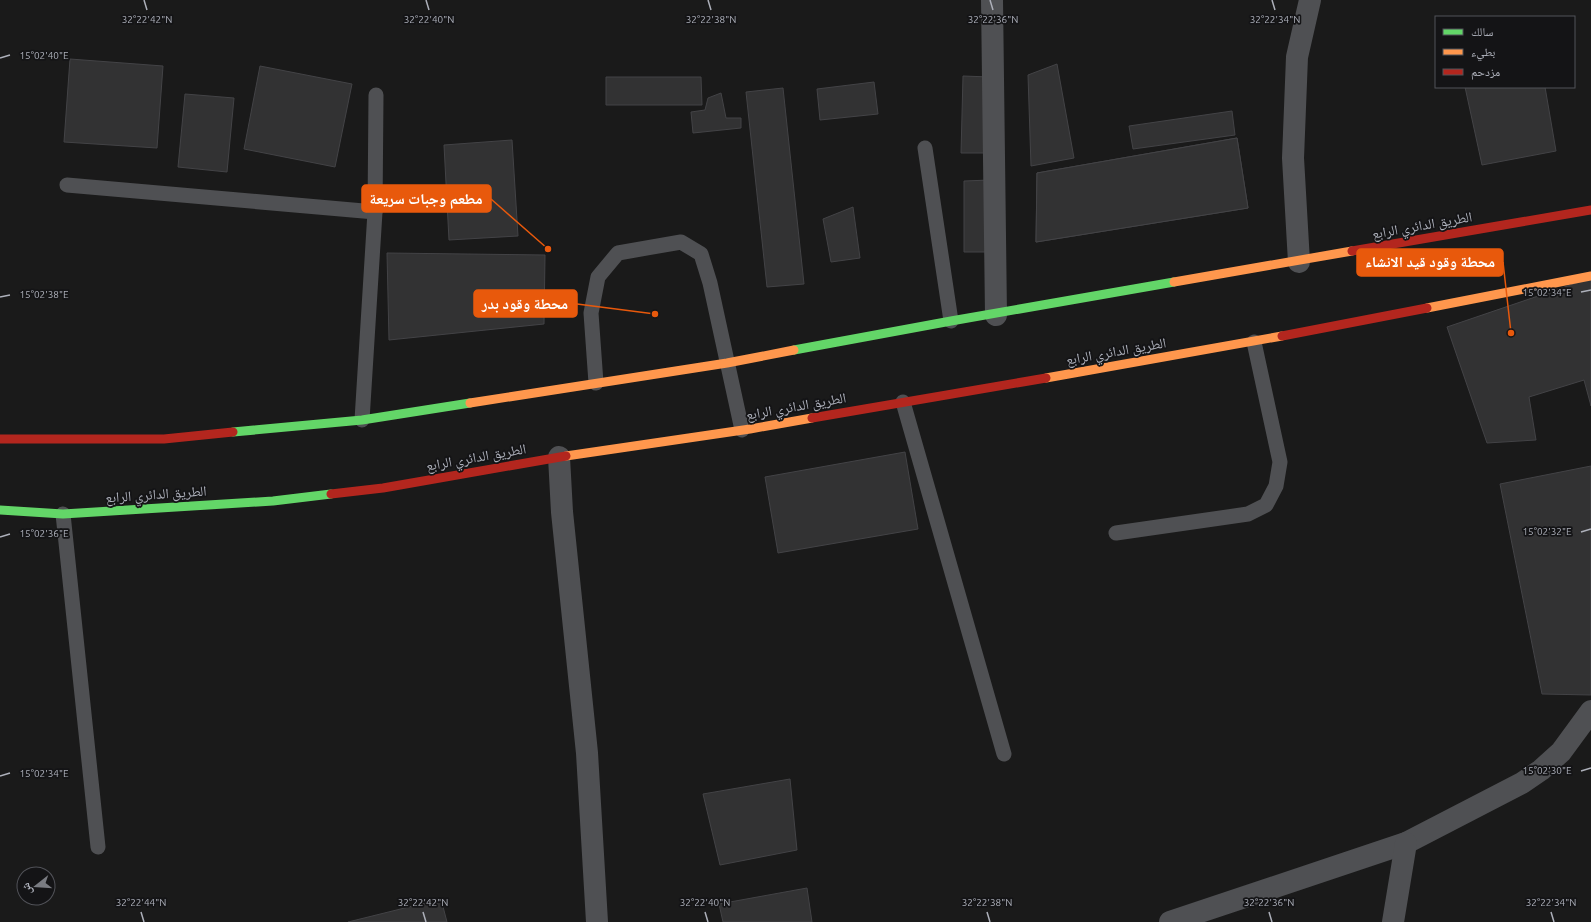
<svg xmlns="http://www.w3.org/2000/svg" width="1591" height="922" font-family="Ubuntu,'Noto Naskh Arabic',sans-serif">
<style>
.building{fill:#323233;stroke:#434346}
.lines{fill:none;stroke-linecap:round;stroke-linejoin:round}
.lane{stroke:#4f5053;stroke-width:15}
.street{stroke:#4f5053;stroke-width:22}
.fast{stroke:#63d668;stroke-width:9}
.slow{stroke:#ff974d;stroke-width:9}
.jam{stroke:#b3261e;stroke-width:9}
.ticks{fill:none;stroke:#adb0ba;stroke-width:1.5}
.labels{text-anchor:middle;stroke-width:3.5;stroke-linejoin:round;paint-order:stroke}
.street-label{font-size:14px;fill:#adb0ba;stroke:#141416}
.ticks-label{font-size:10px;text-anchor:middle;fill:#adb0ba;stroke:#141416;stroke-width:3.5;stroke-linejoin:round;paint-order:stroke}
.leader{fill:none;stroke:#e8590c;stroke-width:1.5}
.callout-dot{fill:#e8590c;stroke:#141416;stroke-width:1.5}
.callout{fill:#e8590c;stroke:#e8590c;stroke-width:1.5}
.callout-label{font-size:15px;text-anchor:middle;font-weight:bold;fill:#fff}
</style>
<rect width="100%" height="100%" fill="#1a1a1a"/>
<g class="building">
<polygon points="70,59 163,66 157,148 64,142"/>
<polygon points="1057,64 1074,158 1031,166 1028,75"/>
<polygon points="260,66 352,84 335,167 244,149"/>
<polygon points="963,76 990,77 988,153 961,153"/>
<polygon points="606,77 701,77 702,105 606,105"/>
<polygon points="874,82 878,114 820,120 817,89"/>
<polygon points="1465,87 1545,87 1556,151 1482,165"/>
<polygon points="783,88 804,284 767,287 746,92"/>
<polygon points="721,93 726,118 741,118 741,128 693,133 691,112 705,110 708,98"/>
<polygon points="185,94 234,98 227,172 178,167"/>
<polygon points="1232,111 1235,135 1133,149 1129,126"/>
<polygon points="1237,138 1248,208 1036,242 1037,173"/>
<polygon points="1237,138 1248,208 1036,242 1037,173"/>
<polygon points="512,140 518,236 449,240 444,145"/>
<polygon points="990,180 990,252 964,252 964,181"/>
<polygon points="853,207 860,258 831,262 823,219"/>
<polygon points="387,253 545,255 544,324 389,340"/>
<polygon points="1591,278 1591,406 1584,380 1529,397 1536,440 1487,443 1447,327"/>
<polygon points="905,452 918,529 778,553 765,477"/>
<polygon points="1591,466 1591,695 1542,694 1500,484"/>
<polygon points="790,779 797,850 720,865 703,794"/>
<polygon points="807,888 812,922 723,922 719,904"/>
<polygon points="441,899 447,922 348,922"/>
</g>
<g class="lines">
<g class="lane">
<polyline points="925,148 951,321"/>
<polyline points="67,185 375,212"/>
<polyline points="596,383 591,313 598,277 618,253 681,242 701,254 710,283 742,430"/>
<polyline points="903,402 1004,754"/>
<polyline points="362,420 375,212 376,95"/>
<polyline points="63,514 98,847"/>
<polyline points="1116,533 1248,514 1266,505 1276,486 1280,462 1254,342"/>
</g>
<g class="street">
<polyline points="992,0 996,315"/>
<polyline points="1299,262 1293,158 1297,57 1310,0"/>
<polyline points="559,457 562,512 587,753 597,922"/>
<polyline points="1170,922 1406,843 1522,783 1541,770 1561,752 1591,711"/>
<polyline points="1393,922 1406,843"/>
</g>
<g class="fast">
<polyline points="794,350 951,321 1174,282"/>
<polyline points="233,432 362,420 470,403"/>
<polyline points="0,510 63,514 273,501 331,494"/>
</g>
<g class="slow">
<polyline points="1174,282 1352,251"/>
<polyline points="1427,308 1591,276"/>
<polyline points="1046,378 1282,336"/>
<polyline points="470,403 727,363 794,350"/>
<polyline points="566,456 750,429 812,418"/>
</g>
<g class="jam">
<polyline points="1352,251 1591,210"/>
<polyline points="1282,336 1427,308"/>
<polyline points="812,418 1046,378"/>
<polyline points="0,439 164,439 233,432"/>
<polyline points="331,494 383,488 566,456"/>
</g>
</g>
<path class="ticks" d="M144 0 147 10M426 0 429 10M708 0 711 10M990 0 993 10M1272 0 1275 10M0 58 10 55M1581 292 1591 290M0 297 10 295M1581 532 1591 529M0 537 10 534M1581 771 1591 768M0 776 10 773M141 912 144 922M423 912 426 922M705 912 708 922M987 912 990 922M1269 912 1272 922M1551 912 1554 922"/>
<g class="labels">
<g class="street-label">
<text transform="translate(1422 225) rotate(-10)" y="5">الطريق الدائري الرابع</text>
<text transform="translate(1116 351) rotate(-10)" y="5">الطريق الدائري الرابع</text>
<text transform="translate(796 406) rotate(-10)" y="5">الطريق الدائري الرابع</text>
<text transform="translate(476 457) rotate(-10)" y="5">الطريق الدائري الرابع</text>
<text transform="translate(156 494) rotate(-4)" y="5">الطريق الدائري الرابع</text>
</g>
</g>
<g class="ticks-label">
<text x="147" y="23">32°22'42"N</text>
<text x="429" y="23">32°22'40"N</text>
<text x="711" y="23">32°22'38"N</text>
<text x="993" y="23">32°22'36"N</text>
<text x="1275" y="23">32°22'34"N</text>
<text x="44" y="59">15°02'40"E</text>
<text x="1547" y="296">15°02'34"E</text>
<text x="44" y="298">15°02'38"E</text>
<text x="1547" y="535">15°02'32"E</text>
<text x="44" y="537">15°02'36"E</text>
<text x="1547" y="774">15°02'30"E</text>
<text x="44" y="777">15°02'34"E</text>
<text x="141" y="906">32°22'44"N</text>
<text x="423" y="906">32°22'42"N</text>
<text x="705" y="906">32°22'40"N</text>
<text x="987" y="906">32°22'38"N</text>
<text x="1269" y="906">32°22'36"N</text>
<text x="1551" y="906">32°22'34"N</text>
</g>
<path class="leader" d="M548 249L491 199M1511 333L1503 262M655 314L577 304"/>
<g class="callout-dot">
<circle cx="548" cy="249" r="4"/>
<circle cx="1511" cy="333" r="4"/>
<circle cx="655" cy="314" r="4"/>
</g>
<g class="callout">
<rect x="362" y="185" width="129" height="27" rx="4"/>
<rect x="1357" y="249" width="146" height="27" rx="4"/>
<rect x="474" y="290" width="103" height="27" rx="4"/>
</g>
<g class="callout-label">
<text x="426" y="204">مطعم وجبات سريعة</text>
<text x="1430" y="267">محطة وقود قيد الانشاء</text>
<text x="525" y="309">محطة وقود بدر</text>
</g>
<rect x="1435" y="16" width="140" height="72" fill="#141416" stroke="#515258"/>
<rect x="1443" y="29" width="20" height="6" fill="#63d668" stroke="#515258"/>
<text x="1471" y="36" font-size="12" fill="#adb0ba">سالك</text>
<rect x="1443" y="49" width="20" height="6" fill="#ff974d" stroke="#515258"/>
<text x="1471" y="56" font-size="12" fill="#adb0ba">بطيء</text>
<rect x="1443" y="69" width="20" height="6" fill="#b3261e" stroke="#515258"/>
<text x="1471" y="76" font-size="12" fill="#adb0ba">مزدحم</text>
<g transform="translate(36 886) rotate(253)"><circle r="19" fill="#141416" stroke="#515258"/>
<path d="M0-3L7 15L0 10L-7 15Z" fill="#7a7c82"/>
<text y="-6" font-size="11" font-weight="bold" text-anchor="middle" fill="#adb0ba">ش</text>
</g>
</svg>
